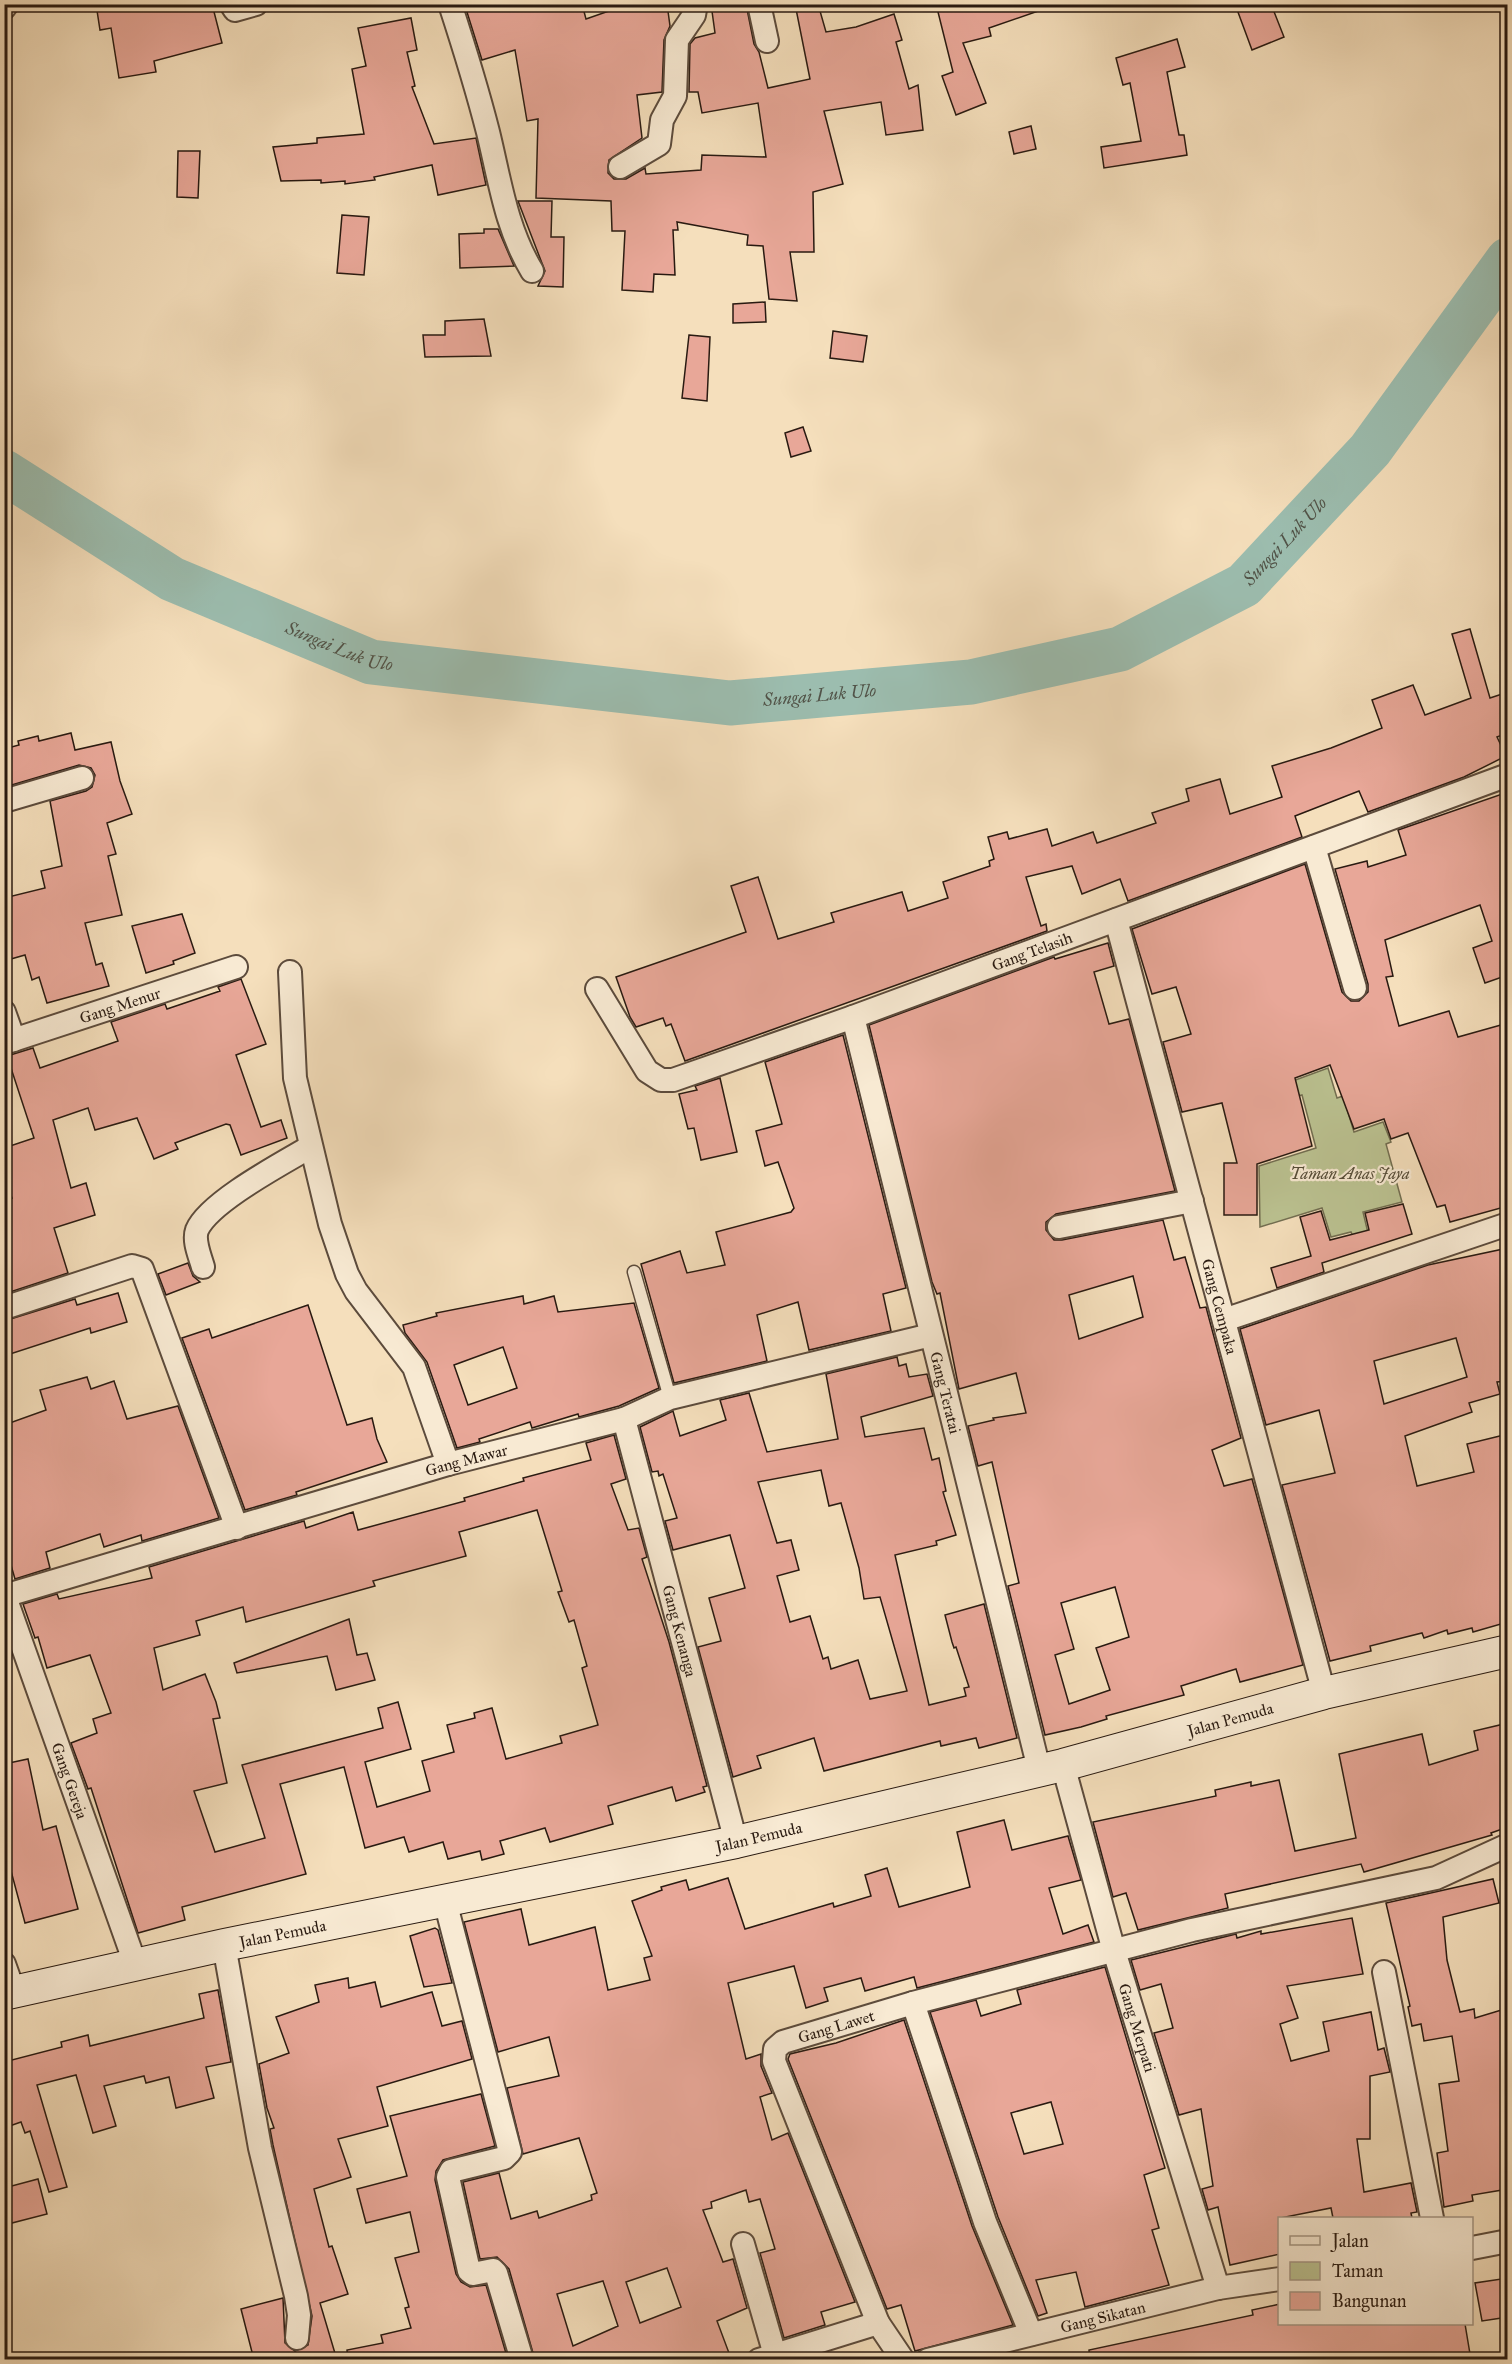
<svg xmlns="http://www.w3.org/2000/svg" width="1512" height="2364" font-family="'IM FELL Great Primer',serif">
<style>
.green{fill:#bbc291;stroke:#726e51;stroke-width:1.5}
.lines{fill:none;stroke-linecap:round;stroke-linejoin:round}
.river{stroke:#9cbdaf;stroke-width:45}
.building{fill:#e8a798;stroke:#291a11;stroke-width:1.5;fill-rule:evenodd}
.lane-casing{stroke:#5c4b3c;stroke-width:15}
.street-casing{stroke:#5c4b3c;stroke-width:26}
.secondary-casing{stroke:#291a11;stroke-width:34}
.lane{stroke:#f8ead3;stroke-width:12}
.street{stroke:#f8ead3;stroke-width:22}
.secondary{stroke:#f8ead3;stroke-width:32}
.labels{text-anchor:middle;stroke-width:4.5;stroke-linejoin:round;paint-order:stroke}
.street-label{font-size:16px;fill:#291a11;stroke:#f8ead3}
.park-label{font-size:16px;font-style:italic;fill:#554c37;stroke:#f8ead3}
.water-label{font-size:18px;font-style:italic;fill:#515348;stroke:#f8ead3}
</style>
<rect width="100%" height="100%" fill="#f5dfbc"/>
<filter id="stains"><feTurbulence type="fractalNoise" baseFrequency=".00333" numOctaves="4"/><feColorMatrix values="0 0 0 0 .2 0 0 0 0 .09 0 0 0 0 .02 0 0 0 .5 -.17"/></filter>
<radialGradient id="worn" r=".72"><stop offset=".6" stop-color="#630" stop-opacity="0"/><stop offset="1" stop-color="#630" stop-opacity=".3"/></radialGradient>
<polygon class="green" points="1328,1068 1337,1098 1343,1096 1354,1132 1383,1122 1391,1142 1386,1144 1402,1202 1363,1212 1368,1233 1353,1237 1351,1232 1331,1237 1322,1208 1260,1227 1259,1166 1316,1148 1302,1095 1294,1097 1290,1082"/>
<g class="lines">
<path class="river" id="s1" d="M4 472 172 579 371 662 730 703 971 682 1120 649 1244 585 1370 450 1508 260"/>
</g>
<g class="building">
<polygon points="96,4 212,4 222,43 154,61 156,72 119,78 111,28 100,30"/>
<polygon points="481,4 582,4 586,19 629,4 667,4 670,26 664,40 662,92 637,95 642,138 609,160 608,173 614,179 626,179 645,168 646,174 701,170 702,155 766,157 758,103 702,113 698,92 689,92 690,44 695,38 715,33 711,4 746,4 754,44 759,52 768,88 810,79 795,4 818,4 826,32 856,27 894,14 902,40 896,42 909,89 918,85 923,130 886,135 881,102 824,111 843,184 813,192 814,252 790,252 797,301 769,299 763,246 747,245 748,235 677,222 678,230 673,230 675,275 654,274 653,292 622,290 625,231 612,231 611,201 536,198 538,119 527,121 515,50 482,60 466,9"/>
<polygon points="936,4 1046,4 1047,8 989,28 991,36 963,43 986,103 956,115 942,76 953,72"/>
<polygon points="1235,4 1271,4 1284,37 1252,50"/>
<polygon points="411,18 417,50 407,52 415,86 412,87 434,144 476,138 486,185 438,195 432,165 374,177 375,180 345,184 345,181 321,183 321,180 281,181 273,147 317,143 317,138 364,134 352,69 366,66 358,28"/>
<polygon points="1177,39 1185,67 1167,72 1179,135 1184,135 1187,155 1104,168 1101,147 1141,141 1130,83 1123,85 1116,58"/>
<polygon points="1031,126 1036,149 1014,154 1009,132"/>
<polygon points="178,151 200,151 198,198 177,197"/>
<polygon points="518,201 552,201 551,237 564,237 563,287 538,286 545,271"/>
<polygon points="342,215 369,217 364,275 337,273"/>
<polygon points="484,229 498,229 514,266 460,268 459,234 484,233"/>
<polygon points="765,302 766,322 733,323 733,304"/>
<polygon points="484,319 491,356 425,357 423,335 445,335 445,321"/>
<polygon points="833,331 867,336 863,362 830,358"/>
<polygon points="689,335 710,337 707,401 682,398"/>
<polygon points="803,427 811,451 791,457 785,433"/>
<polygon points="1470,629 1490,698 1508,692 1508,733 1497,737 1506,756 1464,777 1368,812 1359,791 1295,816 1302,837 1128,901 1120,879 1082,894 1072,866 1026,877 1041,926 1046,924 1047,931 685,1061 671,1024 666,1026 663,1018 636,1027 630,1017 616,977 746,932 731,886 758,877 778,939 834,922 831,913 902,892 908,911 948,898 943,882 990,866 989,861 994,859 988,837 1007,832 1009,839 1047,829 1052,846 1093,832 1097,843 1156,823 1152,813 1189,801 1186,789 1220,779 1230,814 1282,797 1272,766 1331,748 1382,728 1372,700 1413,685 1425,715 1471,698 1452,634"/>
<polygon points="71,733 75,750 111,742 120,781 132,814 107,823 116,854 108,856 122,915 85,923 96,965 102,963 109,986 47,1003 39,977 32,980 25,955 4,961 4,898 45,888 41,871 62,866 50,801 86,791 92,787 95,775 91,768 79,765 5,787 4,749 19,745 18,741 38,736 39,741"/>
<polygon points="1508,792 1508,975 1485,983 1473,948 1492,941 1480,905 1385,940 1393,976 1386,977 1399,1026 1449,1011 1458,1037 1508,1023 1508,1206 1450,1222 1445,1205 1437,1207 1408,1133 1391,1139 1384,1119 1354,1129 1330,1065 1295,1078 1312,1146 1257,1164 1257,1215 1224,1215 1224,1163 1237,1163 1222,1103 1182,1112 1163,1042 1191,1034 1176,987 1152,994 1132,929 1305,864 1342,992 1351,1001 1359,1001 1368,992 1368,984 1335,869 1367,861 1368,867 1406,855 1398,830"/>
<polygon points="182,914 195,953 173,961 174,964 146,973 132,926"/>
<path d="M1108 943 1114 966 1094 972 1109 1024 1129 1019 1175 1191 1056 1214 1046 1222V1230L1054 1240H1062L1163 1220 1174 1260 1185 1257 1200 1308 1206 1307 1241 1438 1212 1450 1224 1486 1252 1479 1303 1665 1240 1682 1236 1669 1181 1686 1184 1695 1106 1716 1107 1719 1081 1727 1045 1735 1008 1586 1019 1583 992 1462 978 1466 968 1426 994 1420 993 1418 1026 1413 1016 1373 959 1389 940 1293 937 1294 932 1282 869 1025 1054 957 1055 959ZM1133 1276 1143 1317 1079 1339 1069 1295ZM1115 1587 1129 1637 1096 1648 1110 1690 1069 1704 1055 1655 1074 1649 1061 1603Z"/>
<polygon points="241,979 266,1044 236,1055 261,1127 281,1120 287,1138 241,1155 230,1125 226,1124 175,1143 178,1149 154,1159 137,1118 95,1130 88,1108 53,1120 71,1188 86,1183 95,1215 54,1228 68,1273 4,1294 4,1199 12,1198 4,1175 4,1148 34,1138 7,1056 33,1048 40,1068 118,1041 111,1022 165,1004 167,1009 220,991 218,987"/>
<polygon points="843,1035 906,1288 883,1294 891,1331 809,1350 798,1302 757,1315 767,1361 674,1383 641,1264 680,1251 687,1273 725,1265 716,1232 791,1212 794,1208 778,1162 765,1166 756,1131 782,1124 765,1062"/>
<polygon points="720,1078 737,1152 701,1160 694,1128 688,1129 679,1094 697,1090 695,1086"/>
<polygon points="1403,1204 1412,1234 1322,1263 1324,1272 1277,1288 1271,1268 1311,1256 1300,1217 1321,1211 1330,1240 1369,1230 1365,1213"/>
<path d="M1508 1248V1381L1497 1382 1500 1394 1469 1403 1472 1412 1405 1436 1417 1486 1474 1472 1467 1444 1508 1434V1463L1501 1465 1508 1503V1622L1473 1632 1472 1628 1448 1634 1447 1630 1424 1638 1422 1633 1370 1646 1371 1651 1330 1661 1282 1485 1335 1473 1319 1410 1266 1425 1240 1329 1428 1265ZM1456 1338 1467 1377 1384 1404 1374 1361Z"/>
<polygon points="188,1263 193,1276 200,1282 166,1295 158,1274"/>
<polygon points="118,1293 127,1322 91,1333 90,1328 4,1356 4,1321 75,1299 77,1305"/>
<path d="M523 1296 524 1304 554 1296 558 1312 634 1303 659 1388 619 1406 579 1417 578 1414 532 1428 530 1422 479 1439 480 1442 457 1448 427 1362 405 1333 403 1325 437 1316 436 1313ZM503 1347 517 1388 468 1405 454 1365Z"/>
<polygon points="308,1305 347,1425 372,1418 377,1439 387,1462 296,1492 297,1495 245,1510 182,1338 209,1329 212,1338"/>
<path d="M897 1357 899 1366 906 1364 909 1377 927 1374 933 1396 861 1417 865 1437 924 1428 932 1460 939 1458 946 1491 943 1492 956 1535 936 1541 937 1545 895 1555 929 1705 966 1696 964 1688 969 1687 956 1647 954 1648 952 1642 945 1615 984 1604 1017 1738 979 1748 976 1738 941 1746 940 1741 824 1771 814 1738 757 1756 761 1768 733 1777 698 1647 721 1641 709 1598 745 1588 730 1535 673 1550 665 1521 677 1518 663 1474 659 1476 658 1471 652 1472 640 1427 673 1411 680 1436 726 1420 720 1400 749 1393 767 1452 838 1439 826 1374ZM821 1470 829 1506 841 1503 859 1568 864 1599 880 1597 907 1691 870 1699 858 1660 831 1669 828 1657 823 1659 810 1616 790 1622 777 1576 799 1570 791 1540 777 1543 758 1482Z"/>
<polygon points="87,1377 91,1389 114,1381 127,1419 178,1406 219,1518 142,1541 141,1535 104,1547 100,1534 46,1552 50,1568 15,1579 4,1541 4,1425 46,1410 40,1390"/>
<path d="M614 1435 626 1479 611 1484 628 1530 639 1528 647 1557 642 1559 669 1642 707 1786 703 1787 705 1792 676 1801 672 1787 608 1806 613 1824 550 1842 545 1828 500 1841 504 1854 482 1860 480 1851 448 1859 443 1842 409 1852 404 1837 365 1848 344 1767 280 1784 306 1874 182 1907 185 1920 138 1933 91 1788 88 1789 71 1743 97 1733 93 1719 111 1713 90 1655 47 1668 38 1637 35 1638 23 1604 57 1594 59 1599 152 1578 149 1567 304 1521 306 1528 353 1512 358 1530 465 1501 464 1498 524 1481 523 1478 591 1460 586 1443ZM537 1510 562 1591 558 1592 569 1622 574 1620 587 1666 582 1668 598 1725 560 1736 562 1743 506 1759 492 1708 474 1713 475 1718 447 1725 454 1752 422 1761 430 1791 377 1807 365 1762 411 1749 398 1702 378 1708 383 1728 242 1765 265 1838 215 1852 194 1791 227 1783 213 1719 220 1718 216 1702 205 1674 163 1690 154 1648 200 1635 196 1621 243 1607 246 1622 375 1586 373 1581 466 1556 459 1532Z"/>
<polygon points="349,1619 357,1655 367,1653 375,1680 336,1690 327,1656 237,1673 234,1663"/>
<polygon points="1504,1724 1508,1739 1508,1827 1491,1833 1492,1835 1364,1872 1361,1864 1225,1894 1228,1908 1138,1930 1126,1893 1113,1897 1093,1822 1216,1796 1215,1790 1251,1782 1251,1786 1279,1780 1295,1851 1356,1838 1339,1754 1422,1734 1429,1765 1478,1750 1474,1731"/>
<polygon points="28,1759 43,1830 56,1826 78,1909 25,1923 4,1845 4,1764"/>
<path d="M1004 1820 1012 1850 1068 1836 1081 1880 1049 1888 1063 1934 1088 1925 1094 1942 917 1988 914 1977 865 1991 861 1978 824 1988 828 2001 806 2008 794 1966 728 1983 746 2059 761 2054V2066L772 2093 760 2097 772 2140 788 2133 855 2302 821 2312 825 2325 784 2338 760 2253 775 2249 760 2199 749 2202 746 2190 711 2202 712 2208 703 2210 723 2262 733 2259 747 2308 717 2321 729 2353 713 2360H535L509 2269 497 2257 480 2259 463 2182 499 2173 511 2219 537 2211 539 2218 592 2200 591 2195 597 2193 579 2138 523 2154 507 2088 559 2076 549 2037 498 2052 464 1922 521 1909 529 1945 595 1927 608 1990 650 1980 644 1958 652 1956 632 1901 662 1890 661 1887 686 1880 689 1890 728 1878 745 1929 833 1903 834 1907 871 1896 865 1875 887 1868 899 1907 970 1887 957 1832ZM667 2268 681 2307 640 2323 626 2282ZM603 2281 618 2326 573 2346 557 2294Z"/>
<polygon points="1493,1879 1499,1903 1443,1917 1447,1960 1460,2012 1474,2009 1475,2018 1508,2008 1508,2189 1472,2195 1473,2201 1444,2207 1437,2153 1448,2151 1439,2084 1459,2081 1452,2036 1424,2041 1421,2024 1412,2026 1408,2007 1410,2006 1386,1903"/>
<polygon points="1352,1918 1363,1974 1287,1986 1298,2018 1280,2024 1291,2061 1329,2051 1323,2022 1371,2012 1378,2050 1384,2048 1390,2072 1370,2076 1370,2139 1357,2139 1364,2192 1411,2183 1417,2212 1411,2213 1412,2218 1333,2218 1331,2208 1280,2218 1280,2254 1230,2265 1218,2207 1208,2210 1202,2189 1213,2186 1201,2109 1179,2115 1154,2033 1173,2028 1161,1984 1140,1990 1131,1960 1236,1934 1237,1938 1261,1931 1261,1934"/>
<polygon points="435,1928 438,1930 452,1983 424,1987 410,1936"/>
<path d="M1105 1967 1165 2168 1144 2175 1159 2228 1152 2230 1169 2285 1085 2307 1076 2272 1036 2280 1047 2313 1038 2316 998 2217 930 2012 976 2000 981 2016 1021 2004 1017 1990ZM1051 2102 1063 2144 1024 2154 1011 2113Z"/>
<polygon points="348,1978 349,1988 375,1982 381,2007 432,1992 442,2026 462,2021 472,2059 377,2087 388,2126 338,2139 351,2177 314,2189 329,2247 332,2246 348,2294 320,2303 337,2360 254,2360 241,2309 283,2298 285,2343 295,2351 308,2345 312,2316 273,2145 270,2129 274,2128 267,2108 259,2064 289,2053 276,2017 319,2002 315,1985"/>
<polygon points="218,1990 231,2062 206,2067 214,2098 176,2108 169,2077 146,2083 144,2076 104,2086 116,2126 93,2133 76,2075 37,2085 67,2187 49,2192 30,2131 25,2133 21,2122 4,2128 4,2062 62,2047 61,2042 88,2035 90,2046 204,2018 199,1994"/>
<polygon points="904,2020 972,2226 1013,2325 915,2351 901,2305 887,2309 788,2059 790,2054 836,2043"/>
<polygon points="481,2094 495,2146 443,2160 436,2171 435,2180 456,2274 461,2282 470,2287 486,2285 508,2360 348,2360 347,2350 383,2343 381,2335 411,2328 405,2308 409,2307 395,2258 419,2252 410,2212 366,2223 357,2189 407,2176 390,2116"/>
<polygon points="38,2179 47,2214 8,2224 4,2210 4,2188"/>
<polygon points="1508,2278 1508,2317 1482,2321 1475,2283"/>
<polygon points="1280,2304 1280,2324 1465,2324 1471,2360 1090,2360 1089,2350 1253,2315 1252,2310"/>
</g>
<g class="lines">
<g class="lane-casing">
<polyline id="lane" points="634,1272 670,1398"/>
</g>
<g class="street-casing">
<g id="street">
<polyline points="231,4 235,10 256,4"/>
<path d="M450 4C464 47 477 89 488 132 500 181 506 228 532 271"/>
<polyline points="759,4 767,41"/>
<polyline points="4,8 7,4"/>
<polyline points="620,167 659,144 662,120 675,96 677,40 694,15 696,4"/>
<polyline points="4,801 82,778"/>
<polyline points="1314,847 1355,988"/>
<path id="s2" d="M1116 920 1324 1693"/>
<polyline points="290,972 295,1078 330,1224 347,1274 356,1291 414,1367 448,1464"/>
<path id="s3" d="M597 989 647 1071 661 1080H673L853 1017 1508 775"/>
<polyline points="4,1012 14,1040"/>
<path id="s4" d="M853 1017 1039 1769"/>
<path id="s5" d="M4 1043 236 967"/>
<polyline points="1059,1227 1192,1201"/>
<path d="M203 1267C200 1256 193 1241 197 1230 209 1202 283 1163 310 1147"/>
<polyline points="4,1308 132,1266 142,1269 237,1528"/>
<polyline points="1224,1320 1508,1224"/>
<path id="s6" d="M624 1419 736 1842"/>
<path id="s7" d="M4 1594 136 1966"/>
<path id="s8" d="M4 1596 448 1464 624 1419 670 1398 931 1335"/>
<path id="s9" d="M1063 1765 1114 1951 1218 2288"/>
<polyline points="445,1901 510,2152 504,2158 451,2171 448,2177 469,2271 473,2274 493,2270 496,2273 522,2360"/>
<polyline points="224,1945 260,2148 296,2296 299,2315 297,2338"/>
<polyline points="4,1964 14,1992"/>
<polyline points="1384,1972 1432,2218"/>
<polyline points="913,2003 985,2222 1031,2334"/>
<polyline points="743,2244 775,2355"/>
<polyline points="1472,2248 1508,2241"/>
<path id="s10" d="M878 2323 774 2061 775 2049 783 2042 913 2003 1192 1930 1436 1878 1508 1845"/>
<polyline points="759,2360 878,2323 903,2360"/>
<path id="s11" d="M928 2360 1218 2288 1280 2279"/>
</g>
</g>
<g class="secondary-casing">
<g id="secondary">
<path id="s12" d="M4 1994 224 1945 736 1842 1063 1765 1324 1693 1508 1651"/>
</g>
</g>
<use href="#lane" class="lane"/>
<use href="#street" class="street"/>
<use href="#secondary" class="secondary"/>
</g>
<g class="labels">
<g class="street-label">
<text dy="6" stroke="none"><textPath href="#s3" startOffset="506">Gang Telasih</textPath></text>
<text dy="6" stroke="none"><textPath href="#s5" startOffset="122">Gang Menur</textPath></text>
<text dy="6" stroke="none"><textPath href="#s2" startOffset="400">Gang Cempaka</textPath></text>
<text dy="6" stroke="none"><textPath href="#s4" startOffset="387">Gang Teratai</textPath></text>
<text dy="6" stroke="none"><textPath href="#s8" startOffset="482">Gang Mawar</textPath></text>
<text dy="6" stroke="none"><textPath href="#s6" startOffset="219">Gang Kenanga</textPath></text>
<text dy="6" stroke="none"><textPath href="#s12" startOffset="1257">Jalan Pemuda</textPath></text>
<text dy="6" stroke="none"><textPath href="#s7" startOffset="198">Gang Gereja</textPath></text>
<text dy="6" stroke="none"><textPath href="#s12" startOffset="771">Jalan Pemuda</textPath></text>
<text dy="6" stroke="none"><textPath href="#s12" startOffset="285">Jalan Pemuda</textPath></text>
<text dy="6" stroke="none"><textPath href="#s10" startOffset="360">Gang Lawet</textPath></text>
<text dy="6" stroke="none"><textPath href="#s9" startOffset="273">Gang Merpati</textPath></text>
<text dy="6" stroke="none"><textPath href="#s11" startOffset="180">Gang Sikatan</textPath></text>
</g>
<g class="park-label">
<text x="1350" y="1179">Taman Anas Jaya</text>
</g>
<g class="water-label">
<text dy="6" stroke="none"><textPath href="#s1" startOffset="1370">Sungai Luk Ulo</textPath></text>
<text dy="6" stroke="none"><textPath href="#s1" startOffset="380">Sungai Luk Ulo</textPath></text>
<text dy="6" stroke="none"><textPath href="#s1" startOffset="866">Sungai Luk Ulo</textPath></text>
</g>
</g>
<rect width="1512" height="2364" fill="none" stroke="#f5dfbc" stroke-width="24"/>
<rect x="6" y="6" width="1500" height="2352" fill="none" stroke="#291a11" stroke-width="3"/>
<rect x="12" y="12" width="1488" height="2340" fill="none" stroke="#291a11" stroke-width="1.5"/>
<rect x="1278" y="2217" width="195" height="108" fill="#f8ead3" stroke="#a59785" stroke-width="1.5"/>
<rect x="1290" y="2236" width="30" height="9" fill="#f8ead3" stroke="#a59785" stroke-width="1.5"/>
<text x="1332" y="2247" font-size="18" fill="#291a11">Jalan</text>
<rect x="1290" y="2262" width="30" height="18" fill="#bbc291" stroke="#a59785" stroke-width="1.5"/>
<text x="1332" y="2277" font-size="18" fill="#291a11">Taman</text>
<rect x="1290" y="2292" width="30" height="18" fill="#e8a798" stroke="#a59785" stroke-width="1.5"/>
<text x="1332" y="2307" font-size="18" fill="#291a11">Bangunan</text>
<rect width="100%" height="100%" filter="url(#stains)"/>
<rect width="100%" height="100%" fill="url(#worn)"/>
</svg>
